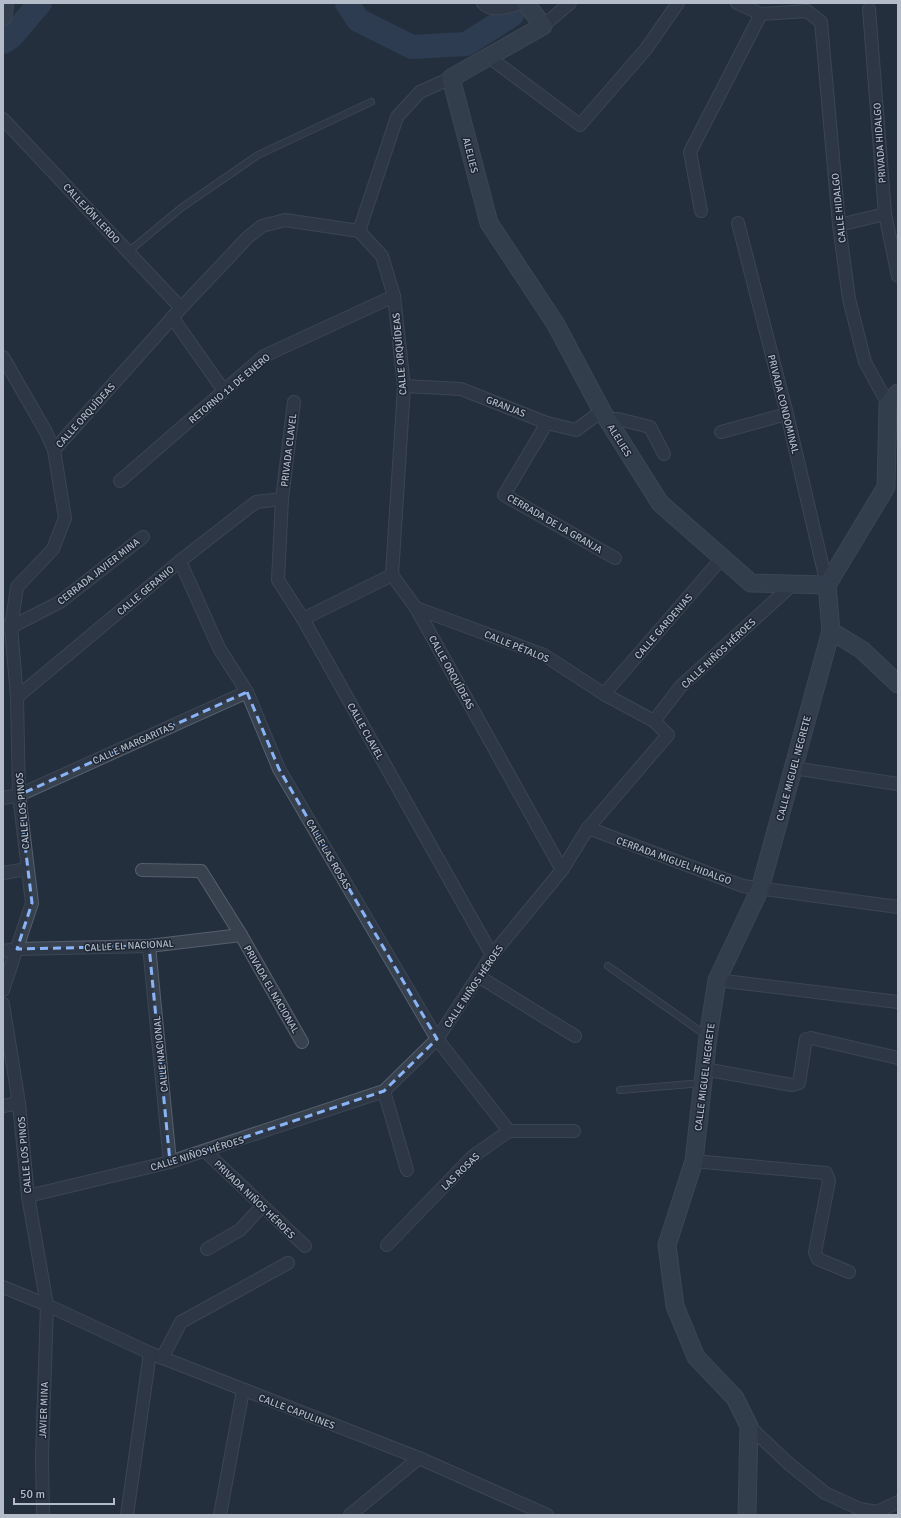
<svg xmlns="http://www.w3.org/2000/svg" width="901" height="1518" font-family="Signika,sans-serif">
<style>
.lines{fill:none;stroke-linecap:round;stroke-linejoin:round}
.river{stroke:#394c67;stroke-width:24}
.lane-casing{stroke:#565f6c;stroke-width:8}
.street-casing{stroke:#565f6c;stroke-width:14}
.secondary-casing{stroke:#565f6c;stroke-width:19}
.lane{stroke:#38414e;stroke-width:6}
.street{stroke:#38414e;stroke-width:12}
.secondary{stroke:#465061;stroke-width:17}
.marked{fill:none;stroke:#8ab4f8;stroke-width:3;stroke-dasharray:8 5;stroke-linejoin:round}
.labels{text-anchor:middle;stroke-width:3;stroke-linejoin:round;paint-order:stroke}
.street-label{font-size:10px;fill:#b4bcc9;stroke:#1d2633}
</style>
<rect width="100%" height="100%" fill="#242f3e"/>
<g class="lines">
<g class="river">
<polyline points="347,3 358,20 412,47 466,44 512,15"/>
<polyline points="3,42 11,37 40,3"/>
</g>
<g class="lane-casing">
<g id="lane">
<polyline points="128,252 181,208 258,155 371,102"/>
<polyline points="608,966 707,1036"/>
<polyline points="620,1090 703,1083"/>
</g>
</g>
<g class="street-casing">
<g id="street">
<path d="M483 3C492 12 504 8 515 5L516 3"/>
<polyline points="737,3 761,14 807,11"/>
<polyline points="869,9 885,214 898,276"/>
<polyline points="807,11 821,22 839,225 849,299 865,362 888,404"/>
<polyline points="543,26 570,3"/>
<polyline points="489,57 580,125 646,49 678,3"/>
<polyline points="3,119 181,308"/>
<polyline points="701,211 690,152 761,14"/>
<polyline points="738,223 787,414 827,585"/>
<polyline points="839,225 885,214"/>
<polyline points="359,231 397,117 420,92 451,78"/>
<polyline points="172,317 224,391"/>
<polyline points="3,357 46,432 54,450 65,518 53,549 17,587 11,627 17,697 19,795 32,903 3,990"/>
<polyline points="404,386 461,389 547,423 576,430 602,411"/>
<polyline points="294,402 282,499 278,580 303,619 492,955"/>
<polyline points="607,419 618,419 650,427 664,454"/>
<polyline points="547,423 504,495 615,558"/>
<polyline points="721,432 787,414"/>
<polyline points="54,450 181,308 248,237 262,226 285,220 359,231 382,256 394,296 404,386 392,575 416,608 562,870"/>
<polyline points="120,481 264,356 394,296"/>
<polyline points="180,561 219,648 247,692 279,769 437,1039 509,1131"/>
<polyline points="303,619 392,575"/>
<polyline points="4,627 11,627 60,602 143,537"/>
<polyline points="604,694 722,558"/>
<polyline points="17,697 180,561 256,502 282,499"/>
<polyline points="654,721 681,686 793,584"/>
<polyline points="793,768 898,784"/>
<polyline points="3,798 19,795 247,692"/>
<polyline points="588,828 743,886 898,907"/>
<polyline points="142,870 201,871 241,935 302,1042"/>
<polyline points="3,873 27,869"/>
<polyline points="149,946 170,1162"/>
<polyline points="3,951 17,949 149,946 241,935"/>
<polyline points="478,976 575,1036"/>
<polyline points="717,980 898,1002"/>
<polyline points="3,1004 19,1103 28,1196 47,1305 42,1457 43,1515"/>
<polyline points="704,1069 792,1085 799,1083 806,1039 811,1038 898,1058"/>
<polyline points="384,1091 407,1170"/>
<polyline points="3,1106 19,1103"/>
<polyline points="205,1151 305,1246"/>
<polyline points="694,1161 826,1173 829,1181 815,1252 818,1259 849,1272"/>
<polyline points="28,1196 170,1162 384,1091 437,1039 492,955 562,870 588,828 668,735 654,721 604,694 544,655 416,608"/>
<polyline points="387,1245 472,1157 509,1131 574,1131"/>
<polyline points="207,1249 240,1230 262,1206"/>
<polyline points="3,1287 47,1305 150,1353 419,1458 547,1515"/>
<polyline points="162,1358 181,1322 288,1263"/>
<polyline points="749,1426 788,1463 825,1493 860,1509 877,1512 898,1502"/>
<polyline points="127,1515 150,1353"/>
<polyline points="220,1515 243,1390"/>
<polyline points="350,1515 419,1458"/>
</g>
</g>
<g class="secondary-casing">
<g id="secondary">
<polyline points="526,3 543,26 451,78 489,223 555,323 602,411 660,503 751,583 827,585"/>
<polyline points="3,17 5,3"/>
<polyline points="827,585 886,487 888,404 898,393"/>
<polyline points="831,631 862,650 898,684"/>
<polyline points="747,1515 749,1426 735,1398 696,1357 675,1306 667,1245 694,1161 708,1037 717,980 760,889 831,631 827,585"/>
</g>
</g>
<use href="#lane" class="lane"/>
<use href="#street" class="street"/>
<use href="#secondary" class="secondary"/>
</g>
<path d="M0 0H901V1518H0ZM247 692 279 769 437 1039 384 1091 170 1162 149 946 17 949 32 903 19 795Z" fill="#242f3e" fill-opacity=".55" fill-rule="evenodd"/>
<path class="marked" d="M247 692 279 769 437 1039 384 1091 170 1162 149 946 17 949 32 903 19 795Z"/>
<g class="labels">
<g class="street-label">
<text transform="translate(879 143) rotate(-94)" y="4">PRIVADA HIDALGO</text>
<text transform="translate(471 155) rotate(76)" y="4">ALELIES</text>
<text transform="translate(838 208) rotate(-96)" y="4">CALLE HIDALGO</text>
<text transform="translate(92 213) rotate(47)" y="4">CALLEJÓN LERDO</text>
<text transform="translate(399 354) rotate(-95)" y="4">CALLE ORQUÍDEAS</text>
<text transform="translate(229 388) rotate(-40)" y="4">RETORNO 11 DE ENERO</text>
<text transform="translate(784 404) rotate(76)" y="4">PRIVADA CONDOMINAL</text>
<text transform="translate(506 406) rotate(21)" y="4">GRANJAS</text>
<text transform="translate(85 415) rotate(-48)" y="4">CALLE ORQUÍDEAS</text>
<text transform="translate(620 440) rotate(58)" y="4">ALELIES</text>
<text transform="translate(288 450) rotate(-83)" y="4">PRIVADA CLAVEL</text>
<text transform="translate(555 523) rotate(30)" y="4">CERRADA DE LA GRANJA</text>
<text transform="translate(98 571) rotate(-38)" y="4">CERRADA JAVIER MINA</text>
<text transform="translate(145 590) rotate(-40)" y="4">CALLE GERANIO</text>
<text transform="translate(663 626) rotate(-49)" y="4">CALLE GARDENIAS</text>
<text transform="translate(517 646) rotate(22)" y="4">CALLE PÉTALOS</text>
<text transform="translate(718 653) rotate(-43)" y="4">CALLE NIÑOS HÉROES</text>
<text transform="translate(452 672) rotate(61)" y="4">CALLE ORQUÍDEAS</text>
<text transform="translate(366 731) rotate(61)" y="4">CALLE CLAVEL</text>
<text transform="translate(133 743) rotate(-24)" y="4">CALLE MARGARITAS</text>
<text transform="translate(793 768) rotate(-75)" y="4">CALLE MIGUEL NEGRETE</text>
<text transform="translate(22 811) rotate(-95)" y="4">CALLE LOS PINOS</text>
<text transform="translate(329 854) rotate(60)" y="4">CALLE LAS ROSAS</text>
<text transform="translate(674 860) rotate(20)" y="4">CERRADA MIGUEL HIDALGO</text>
<text transform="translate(129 945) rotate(-3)" y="4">CALLE EL NACIONAL</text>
<text transform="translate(473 986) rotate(-56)" y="4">CALLE NIÑOS HÉROES</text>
<text transform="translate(272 989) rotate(60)" y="4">PRIVADA EL NACIONAL</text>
<text transform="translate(160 1054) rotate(-96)" y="4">CALLE NACIONAL</text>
<text transform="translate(704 1077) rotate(-83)" y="4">CALLE MIGUEL NEGRETE</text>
<text transform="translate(197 1153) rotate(-17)" y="4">CALLE NIÑOS HÉROES</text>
<text transform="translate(24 1155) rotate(-95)" y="4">CALLE LOS PINOS</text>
<text transform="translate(460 1171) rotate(-44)" y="4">LAS ROSAS</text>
<text transform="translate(255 1199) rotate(44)" y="4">PRIVADA NIÑOS HÉROES</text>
<text transform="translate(43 1410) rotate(-88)" y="4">JAVIER MINA</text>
<text transform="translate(297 1411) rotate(21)" y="4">CALLE CAPULINES</text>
</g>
</g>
<rect width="901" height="1518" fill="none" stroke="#b4bcc9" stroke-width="8"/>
<path d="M14 1498v6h100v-6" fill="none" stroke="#b4bcc9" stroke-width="2"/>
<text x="20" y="1498" font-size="12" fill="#b4bcc9" stroke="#1d2633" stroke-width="3" paint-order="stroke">50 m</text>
</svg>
